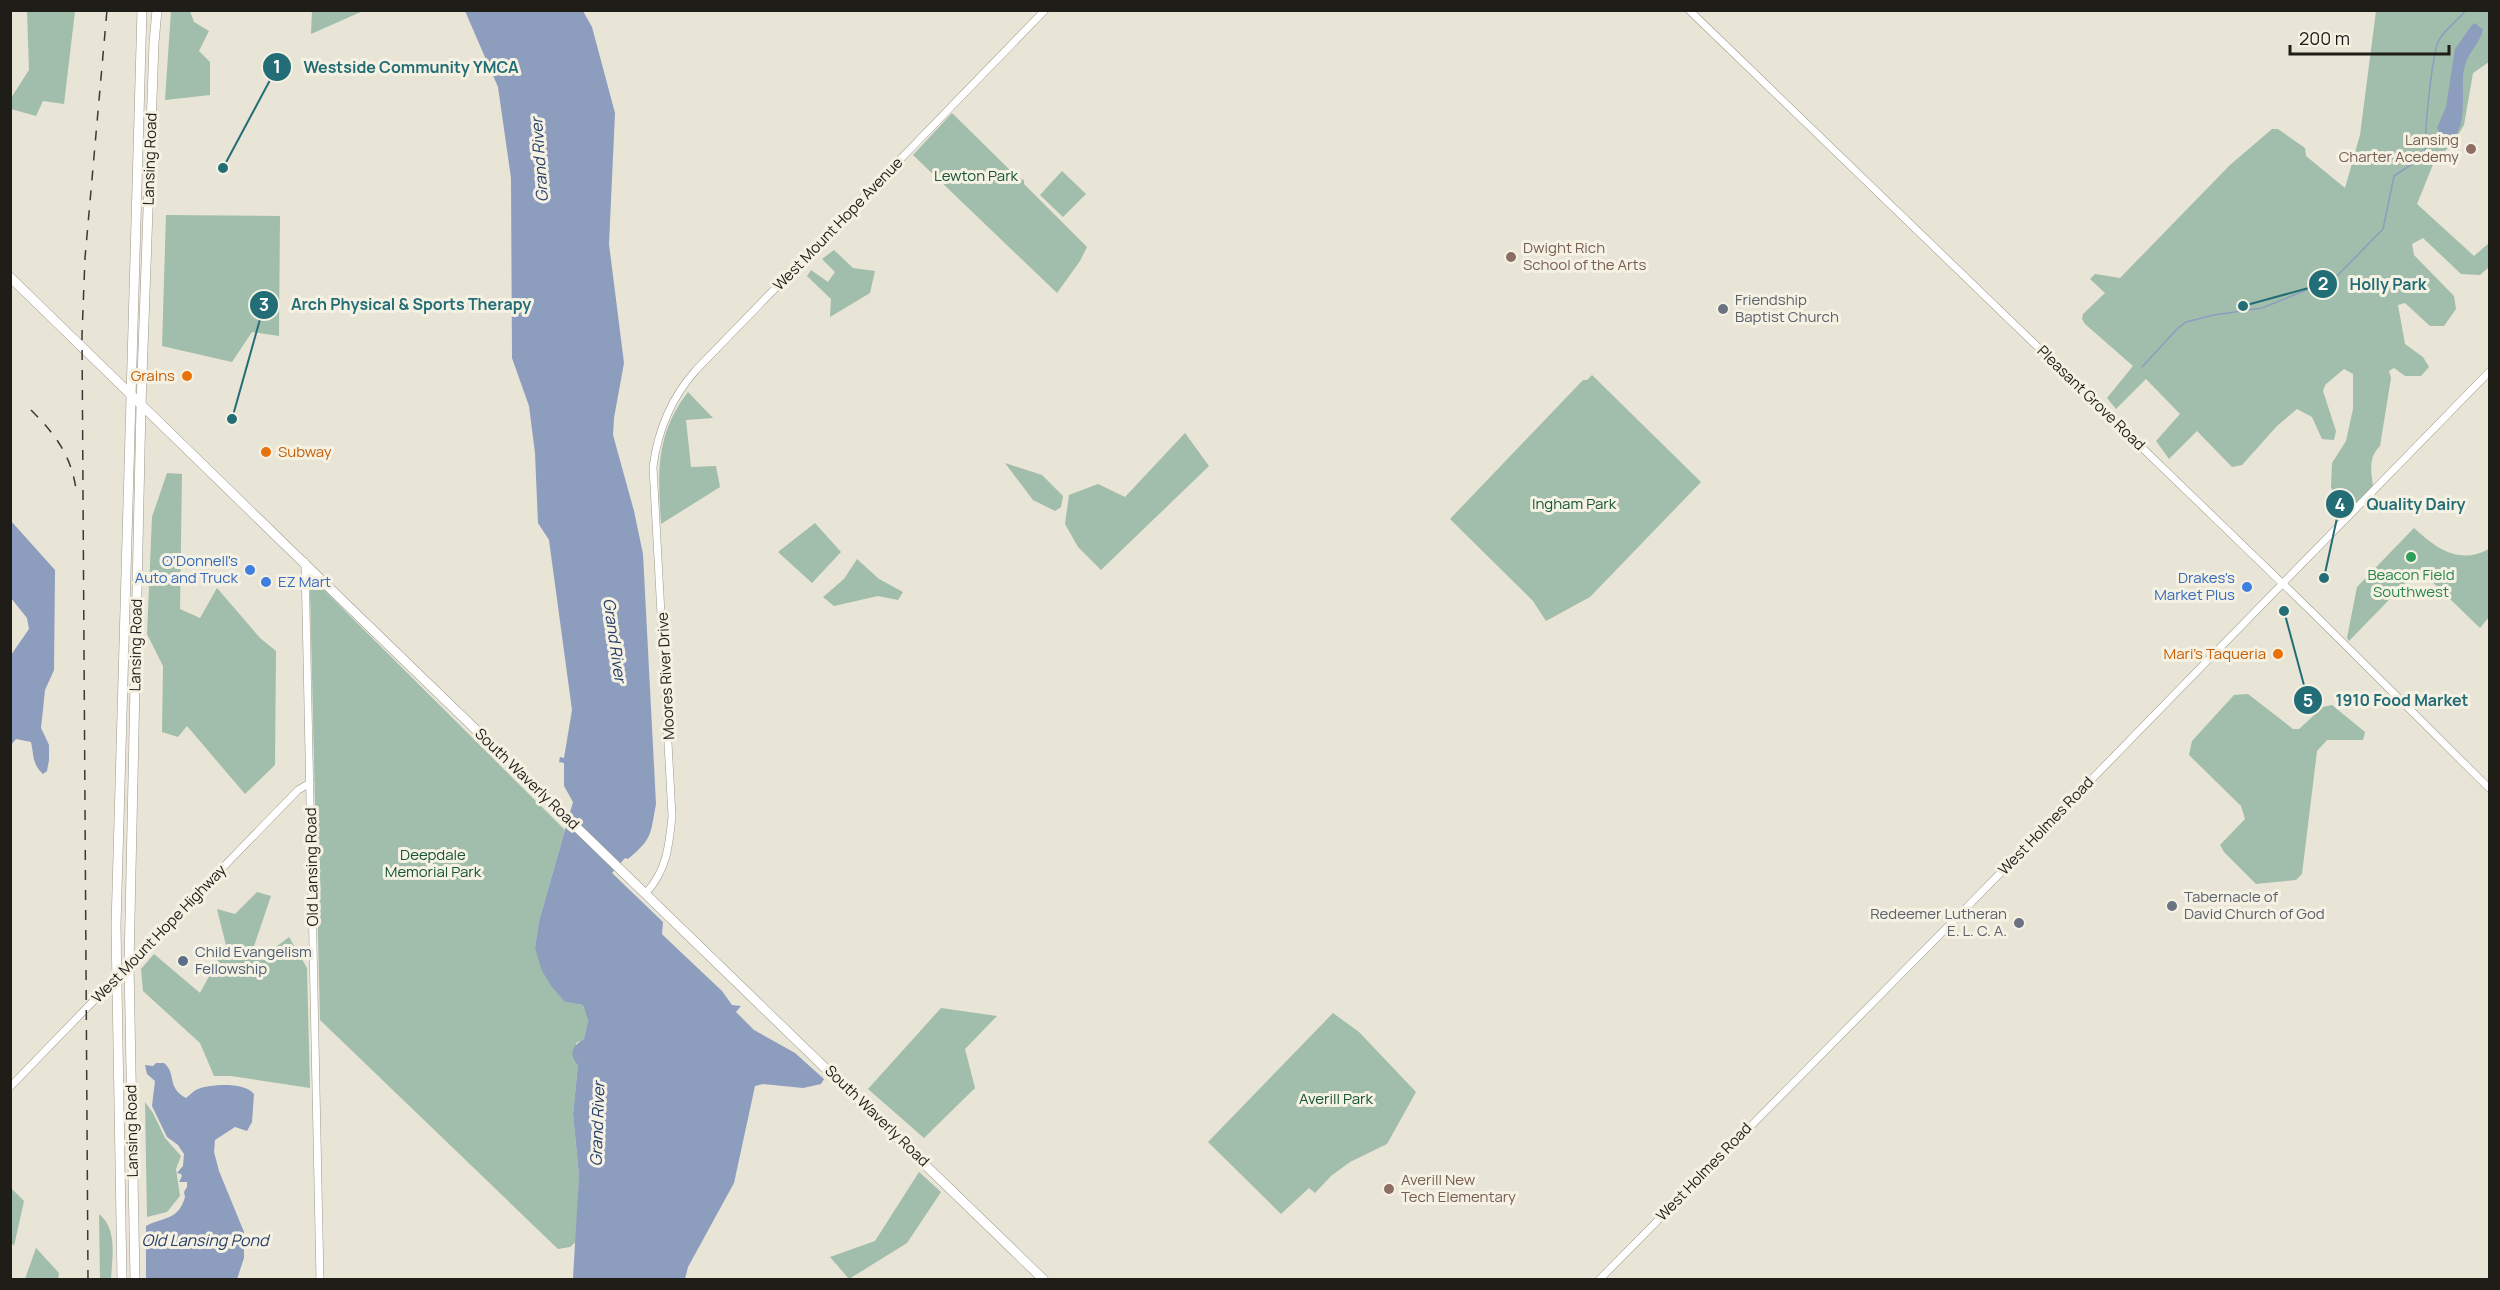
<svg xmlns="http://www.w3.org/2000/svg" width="2500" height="1290" font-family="Manrope,sans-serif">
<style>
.green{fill:#a0beab}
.water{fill:#8c9dbe}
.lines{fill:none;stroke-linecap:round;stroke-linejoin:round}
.stream{stroke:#8c9dbe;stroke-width:1.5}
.minor-casing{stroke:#9d998c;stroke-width:8}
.major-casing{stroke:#9d998c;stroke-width:10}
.minor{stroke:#fff;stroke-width:7}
.major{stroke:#fff;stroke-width:9}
.rail{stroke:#3b3933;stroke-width:1.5;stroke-dasharray:10 10;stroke-linecap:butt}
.education-dot{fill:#8d6e63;stroke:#f5f1e3;stroke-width:2}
.worship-dot{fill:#6b7280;stroke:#f5f1e3;stroke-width:2}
.food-dot{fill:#e8710a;stroke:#f5f1e3;stroke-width:2}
.leisure-dot{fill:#2e9e5b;stroke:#f5f1e3;stroke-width:2}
.shop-dot{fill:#3f7fe0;stroke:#f5f1e3;stroke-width:2}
.service-dot{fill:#5c6f8a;stroke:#f5f1e3;stroke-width:2}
.labels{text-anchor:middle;stroke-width:6;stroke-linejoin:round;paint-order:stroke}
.education-label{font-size:15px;fill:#785e54;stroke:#f5f1e3;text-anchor:start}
.street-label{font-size:15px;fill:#1f1d18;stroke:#f5f1e3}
.park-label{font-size:15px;fill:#155434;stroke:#f5f1e3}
.worship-label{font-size:15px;fill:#5b616d;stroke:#f5f1e3;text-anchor:start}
.food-label{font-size:15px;fill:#c56008;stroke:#f5f1e3;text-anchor:end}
.shop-label{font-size:15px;fill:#366cbe;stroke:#f5f1e3;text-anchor:end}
.leisure-label{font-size:15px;fill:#27864d;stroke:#f5f1e3}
.service-label{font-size:15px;fill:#4e5e75;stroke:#f5f1e3;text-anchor:start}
.water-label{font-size:16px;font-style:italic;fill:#273d6a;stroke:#f5f1e3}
.leader{fill:none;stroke:#236d76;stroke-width:2}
.callout-dot{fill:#236d76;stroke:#f5f1e3;stroke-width:2}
.mark-label{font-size:18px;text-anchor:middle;font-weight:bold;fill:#fff}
.callout-label{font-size:16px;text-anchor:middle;font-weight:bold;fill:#236d76;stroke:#f5f1e3;stroke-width:6;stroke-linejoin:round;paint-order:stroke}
</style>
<rect width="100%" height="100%" fill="#e8e4d6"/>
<g class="green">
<polygon points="27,11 75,11 64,104 43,101 36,116 11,109 11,98 29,70"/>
<polygon points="171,11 190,11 194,22 209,31 199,51 210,62 210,95 165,100"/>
<polygon points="312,11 312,10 363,11 311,34"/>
<path d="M2376 11H2489V62L2473 73 2464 125 2453 143 2434 162 2417 204 2474 256 2489 243V267L2480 275 2461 274 2423 238 2412 244 2414 255 2454 296 2456 309 2444 326H2430L2405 303 2398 305 2405 344 2423 357 2429 367 2421 376H2405L2394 368 2389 371 2391 378 2380 446C2368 458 2371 471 2373 486L2350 510 2331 488 2332 463 2346 441 2353 409V374L2344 369 2325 385 2323 391 2336 431 2334 440 2322 439 2312 417 2297 409 2277 426 2242 465 2232 467 2197 431 2169 459 2156 441 2180 414 2146 379 2116 409 2107 398 2133 366 2085 324 2082 319 2083 314 2105 293 2090 279 2095 274 2120 278 2230 165 2272 129H2278L2305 148 2306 156 2345 188 2360 135Z"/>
<polygon points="952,113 1018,178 1024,180 1024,184 1087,247 1080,261 1057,293 913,155"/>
<polygon points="1062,171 1086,194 1063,217 1040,195"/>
<polygon points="166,215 280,216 279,336 252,332 232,362 162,346"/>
<polygon points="834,250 853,268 875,271 870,293 830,317 831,299 807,276 811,270 828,282 835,272 822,259"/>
<polygon points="1592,375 1701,482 1590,597 1546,621 1533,601 1450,519 1583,380 1587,380"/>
<path d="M688 392 713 418 686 420 691 467 716 466 720 487 661 524C658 473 655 435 688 392Z"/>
<polygon points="1185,433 1209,466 1101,570 1078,547 1065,524 1069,495 1098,484 1125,497"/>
<polygon points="1005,463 1042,475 1063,496 1061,507 1055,511 1033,500"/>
<polygon points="167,473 182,474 180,609 200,618 217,588 260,638 276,651 275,765 245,794 187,726 178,737 162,732 163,666 147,634 152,517"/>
<polygon points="815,523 841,552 812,583 778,552"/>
<path d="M2414 528C2437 549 2459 565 2489 549V617L2480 628 2419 569 2349 641 2347 638 2357 587Z"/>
<polygon points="857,559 879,579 903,592 898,600 878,596 834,606 823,597 844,579"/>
<polygon points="319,585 565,830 539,921 535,948 565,1002 583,1005 588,1021 584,1039 576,1043 578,1065 573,1114 579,1176 577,1241 570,1247 558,1249 320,1020 310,589 314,586"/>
<polygon points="2248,694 2293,729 2299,729 2323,707 2332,705 2365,732 2363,740 2327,740 2317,751 2302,874 2296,880 2256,884 2224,852 2220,845 2245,819 2241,806 2189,755 2192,741 2234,695"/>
<polygon points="257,892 271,896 253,949 263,957 289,937 307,968 310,1088 231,1076 214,1076 200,1043 143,991 141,969 154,954 200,993 226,945 217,909 235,914"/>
<polygon points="941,1008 997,1016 965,1049 975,1088 924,1138 868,1089"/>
<polygon points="1333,1013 1359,1032 1416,1092 1387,1144 1350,1162 1331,1176 1315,1193 1309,1188 1281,1214 1208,1142"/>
<polygon points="145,1102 153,1113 165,1138 181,1156 176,1169 180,1196 167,1212 147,1217"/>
<polygon points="919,1172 941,1192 907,1243 849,1279 830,1257 875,1241"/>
<polygon points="11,1188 24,1201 14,1246 11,1242"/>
<path d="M99 1214C118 1229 112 1258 111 1279H100Z"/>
<polygon points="36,1248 59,1273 58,1279 25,1279"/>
</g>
<g class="water">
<path d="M465 11H583L592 27 615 113 609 244 624 363 614 418 613 435 634 511 643 554 656 804C650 835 653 838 628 859L625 858 612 873 663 922 662 934 667 939 722 991 732 1005 741 1006 736 1012 754 1030 795 1053 824 1079 821 1084 803 1088 763 1084 755 1086 734 1183 688 1267 685 1279 573 1278 579 1176 573 1114 578 1065C568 1054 572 1046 584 1039L588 1021 583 1005 565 1002 552 987 542 971 535 948 539 921 573 802 564 786V763L559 762 560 757 564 758 572 710 549 540 538 523 535 453 529 406 512 358 511 178 498 87Z"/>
<path d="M2475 23 2483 30C2479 47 2464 53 2463 78 2462 95 2467 130 2450 141L2443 139 2437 128 2446 107 2455 49 2472 25Z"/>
<path d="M11 521 55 570 54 670 45 690 41 728 49 745V760L47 771 43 774C32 764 34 755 31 742L16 739 11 745V655L29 629 27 618 11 598Z"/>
<path d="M156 1063H164C177 1074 166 1087 186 1098 190 1095 193 1091 198 1089 212 1084 244 1082 254 1094L252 1122 247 1131 235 1127 215 1140 214 1152 219 1171 244 1232V1258L237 1279H146V1226C165 1216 178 1221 185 1197L184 1192 187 1187V1182H179L182 1176 181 1174 177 1173 183 1166 184 1154 178 1145 167 1137 152 1106 155 1081 147 1074 145 1065 153 1066Z"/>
</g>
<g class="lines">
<path class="stream" d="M2142 367 2178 328 2186 322 2214 315 2262 308 2331 280 2338 275 2383 229 2394 176 2417 161 2426 148C2424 132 2432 58 2438 42 2443 31 2458 20 2466 10"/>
<g class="minor-casing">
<g id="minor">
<polyline points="1689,10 2311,611 2490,789"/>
<polyline points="305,562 320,1280"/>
<path d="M646 893C667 870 669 846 672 816L653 467C658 429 671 398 696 370L1045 10"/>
<polyline points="10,1087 298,790 310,783"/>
<polyline points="1599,1280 1970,904 2490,371"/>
</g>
</g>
<g class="major-casing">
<g id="major">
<path d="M10 277C353 613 700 944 1044 1280"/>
<polyline points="122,1280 116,926 142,10"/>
<polyline points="135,1280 129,965 141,405 154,43 157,10"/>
</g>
</g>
<use href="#minor" class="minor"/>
<use href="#major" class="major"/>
<g class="rail">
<path d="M31 410C55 434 71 455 76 489"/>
<polyline points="88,1280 82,335 85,258 107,10"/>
</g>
</g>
<g class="education-dot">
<circle cx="2471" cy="149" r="6"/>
<circle cx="1511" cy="257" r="6"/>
<circle cx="1389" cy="1189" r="6"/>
</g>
<g class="worship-dot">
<circle cx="1723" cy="309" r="6"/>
<circle cx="2172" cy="906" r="6"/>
<circle cx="2019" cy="923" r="6"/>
</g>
<g class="food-dot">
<circle cx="187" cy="376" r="6"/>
<circle cx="266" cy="452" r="6"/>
<circle cx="2278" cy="654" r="6"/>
</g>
<circle class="leisure-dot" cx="2411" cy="557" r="6"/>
<g class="shop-dot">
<circle cx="250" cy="570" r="6"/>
<circle cx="266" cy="582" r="6"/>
<circle cx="2247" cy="587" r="6"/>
</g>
<circle class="service-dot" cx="183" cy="961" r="6"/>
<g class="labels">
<g class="education-label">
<text x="2459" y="145" text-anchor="end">Lansing<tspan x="2459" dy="17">Charter Acedemy</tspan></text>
<text x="1523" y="253">Dwight Rich<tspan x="1523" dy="17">School of the Arts</tspan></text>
<text x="1401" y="1185">Averill New<tspan x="1401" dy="17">Tech Elementary</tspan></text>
</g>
<g class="street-label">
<text transform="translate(150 159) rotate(-88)" y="5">Lansing Road</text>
<text transform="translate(838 224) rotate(-46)" y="5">West Mount Hope Avenue</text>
<text transform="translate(2091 398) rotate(44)" y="5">Pleasant Grove Road</text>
<text transform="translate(136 645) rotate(-89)" y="5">Lansing Road</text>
<text transform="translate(666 676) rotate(-93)" y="5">Moores River Drive</text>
<text transform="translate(527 779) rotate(44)" y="5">South Waverly Road</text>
<text transform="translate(2046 826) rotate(-46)" y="5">West Holmes Road</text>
<text transform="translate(312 867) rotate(-91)" y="5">Old Lansing Road</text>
<text transform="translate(159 934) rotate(-46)" y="5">West Mount Hope Highway</text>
<text transform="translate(877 1116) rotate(44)" y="5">South Waverly Road</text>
<text transform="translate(132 1131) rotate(-91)" y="5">Lansing Road</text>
<text transform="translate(1704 1172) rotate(-46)" y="5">West Holmes Road</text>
</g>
<g class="park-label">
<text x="976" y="181">Lewton Park</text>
<text x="1574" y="509">Ingham Park</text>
<text x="433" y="860">Deepdale<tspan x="433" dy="17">Memorial Park</tspan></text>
<text x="1336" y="1104">Averill Park</text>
</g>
<g class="worship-label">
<text x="1735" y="305">Friendship<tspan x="1735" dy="17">Baptist Church</tspan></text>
<text x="2184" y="902">Tabernacle of<tspan x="2184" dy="17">David Church of God</tspan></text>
<text x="2007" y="919" text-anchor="end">Redeemer Lutheran<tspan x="2007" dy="17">E. L. C. A.</tspan></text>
</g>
<g class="food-label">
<text x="175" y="381">Grains</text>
<text x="278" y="457" text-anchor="start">Subway</text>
<text x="2266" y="659">Mari's Taqueria</text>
</g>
<g class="shop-label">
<text x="238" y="566">O'Donnell's<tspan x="238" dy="17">Auto and Truck</tspan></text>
<text x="2235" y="583">Drakes's<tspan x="2235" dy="17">Market Plus</tspan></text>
<text x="278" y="587" text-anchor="start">EZ Mart</text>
</g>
<g class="leisure-label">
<text x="2411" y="580">Beacon Field<tspan x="2411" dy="17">Southwest</tspan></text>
</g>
<g class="service-label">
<text x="195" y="957">Child Evangelism<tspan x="195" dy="17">Fellowship</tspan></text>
</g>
<g class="water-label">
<text transform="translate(539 160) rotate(-94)" y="6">Grand River</text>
<text transform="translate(615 640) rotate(82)" y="6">Grand River</text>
<text transform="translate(597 1124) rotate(-88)" y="6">Grand River</text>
<text x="205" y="1246">Old Lansing Pond</text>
</g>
</g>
<path class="leader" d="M223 168L277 67M2243 306L2323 284M232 419L264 305M2324 578L2340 504M2284 611L2308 700"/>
<g class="callout-dot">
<circle cx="223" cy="168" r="6"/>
<circle cx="2243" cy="306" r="6"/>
<circle cx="232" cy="419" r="6"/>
<circle cx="2324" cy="578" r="6"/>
<circle cx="2284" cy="611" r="6"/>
<circle cx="277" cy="67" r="15"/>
<circle cx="2323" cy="284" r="15"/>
<circle cx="264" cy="305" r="15"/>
<circle cx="2340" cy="504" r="15"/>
<circle cx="2308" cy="700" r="15"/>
</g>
<g class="mark-label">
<text x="277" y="73">1</text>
<text x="2323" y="290">2</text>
<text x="264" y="311">3</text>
<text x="2340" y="511">4</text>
<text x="2308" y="707">5</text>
</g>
<g class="callout-label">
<text x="411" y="73">Westside Community YMCA</text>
<text x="2388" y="290">Holly Park</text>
<text x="411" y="310">Arch Physical &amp; Sports Therapy</text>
<text x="2416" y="510">Quality Dairy</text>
<text x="2402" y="706">1910 Food Market</text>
</g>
<rect width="2500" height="1290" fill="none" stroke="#1f1d18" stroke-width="24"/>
<path d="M2290 45v9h159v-9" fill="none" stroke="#1f1d18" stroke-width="3"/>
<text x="2299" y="45" font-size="18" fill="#1f1d18" stroke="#f5f1e3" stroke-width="4.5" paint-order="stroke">200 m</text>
</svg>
